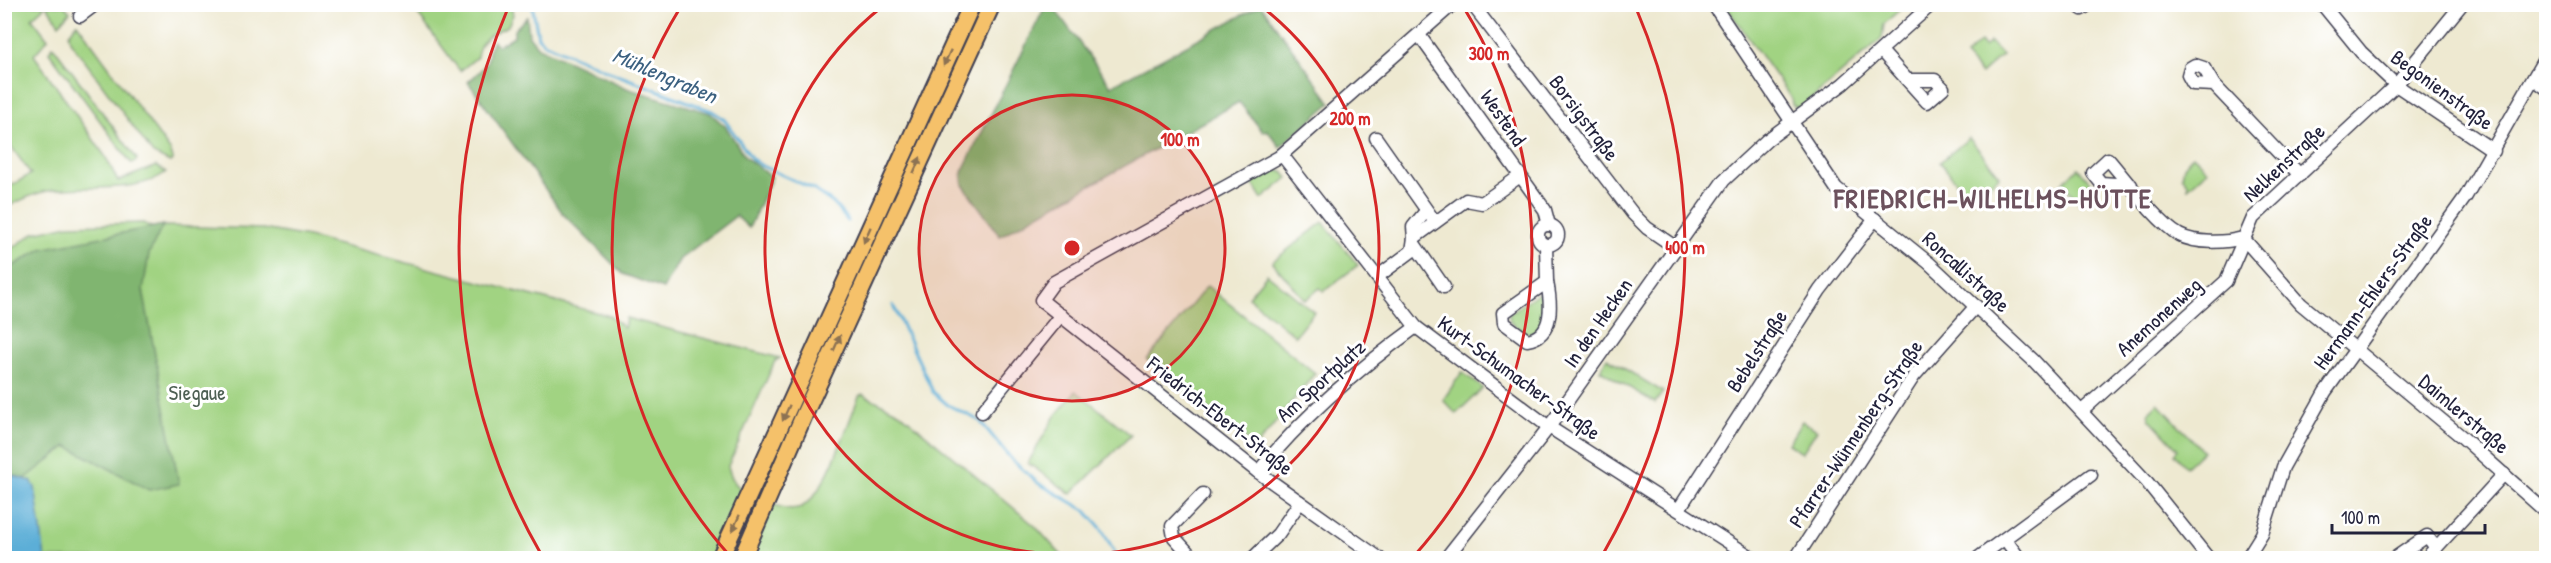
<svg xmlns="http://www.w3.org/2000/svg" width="2551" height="563" font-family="'Patrick Hand',sans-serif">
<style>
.green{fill:#a1d382;stroke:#627a5e;stroke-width:1.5}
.forest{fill:#80b570;stroke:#516c56;stroke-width:1.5}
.water{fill:#5caed7;stroke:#3f6889;stroke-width:1.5}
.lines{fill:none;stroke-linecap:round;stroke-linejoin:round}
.stream{stroke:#5caed7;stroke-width:3}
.minor-casing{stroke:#414052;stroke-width:15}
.highway-casing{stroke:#414052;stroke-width:20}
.minor{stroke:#fff;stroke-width:12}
.highway{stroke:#f5c16b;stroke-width:16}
.oneway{fill:#8c7253}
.ring{fill:none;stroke:#d62828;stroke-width:3}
.labels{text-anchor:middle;stroke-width:6;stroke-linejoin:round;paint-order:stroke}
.street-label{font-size:21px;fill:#22223b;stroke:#fff}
.park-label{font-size:21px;fill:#4e6054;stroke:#fff}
.water-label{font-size:22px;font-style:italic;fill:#3c6181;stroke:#fff}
.district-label{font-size:27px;font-weight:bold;letter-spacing:1.5px;fill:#6c515d;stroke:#fff}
.centre{fill:#d62828;stroke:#fff;stroke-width:3}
.ring-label{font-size:18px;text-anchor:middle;font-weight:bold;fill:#d62828;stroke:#fff;stroke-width:6;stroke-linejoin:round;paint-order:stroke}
</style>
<rect width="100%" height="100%" fill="#fff"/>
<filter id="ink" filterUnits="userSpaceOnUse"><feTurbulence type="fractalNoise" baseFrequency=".0167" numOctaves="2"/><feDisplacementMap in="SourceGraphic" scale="12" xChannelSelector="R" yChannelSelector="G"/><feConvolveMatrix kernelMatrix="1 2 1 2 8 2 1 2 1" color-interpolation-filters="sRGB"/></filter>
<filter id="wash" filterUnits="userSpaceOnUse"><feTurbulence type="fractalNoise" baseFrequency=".008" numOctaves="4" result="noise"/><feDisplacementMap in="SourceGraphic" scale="24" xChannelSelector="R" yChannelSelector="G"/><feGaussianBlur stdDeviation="1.35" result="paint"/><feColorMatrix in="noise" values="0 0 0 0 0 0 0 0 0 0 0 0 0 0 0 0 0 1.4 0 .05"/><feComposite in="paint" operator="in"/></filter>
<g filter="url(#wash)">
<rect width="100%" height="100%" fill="#eee9d1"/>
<g class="green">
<path d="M5 5H64L70 12 59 24 46 5 32 18 48 39 34 55 105 156 118 181 156 166 166 172C137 196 79 183 43 192 30 195 17 202 5 208V189L31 174 5 138Z"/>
<path d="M411 5H511L513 15 508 26C493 33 479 38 477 57L460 71Z"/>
<polygon points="1725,5 1905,5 1884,24 1882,38 1800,109 1792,105 1791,98"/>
<polygon points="77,23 171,152 173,159 170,162 153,154 70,41 69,34"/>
<polygon points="1980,42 1984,47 1990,42 2002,55 1981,74 1965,56"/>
<polygon points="53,46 137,159 135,162 131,163 49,52"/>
<polygon points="1969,138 2000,176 1971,200 1940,162"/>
<polygon points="2193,155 2208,170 2188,188 2188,183 2182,177 2184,166"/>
<polygon points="2078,168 2097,189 2081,204 2062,183"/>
<polygon points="1272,169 1283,172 1288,178 1262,199 1251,181"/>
<polygon points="1323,222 1358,265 1324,291 1320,288 1305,300 1272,262"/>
<path d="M143 223 156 229 165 226 263 229 308 237 610 316 624 328 626 318 780 358 775 361 728 466C733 488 743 491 762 499 773 504 785 511 798 508 824 502 849 420 859 396L862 394 899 412 1035 526 1064 558H5L4 254 34 233 68 225Z"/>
<polygon points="1267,274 1314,312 1295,336 1248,297"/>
<polygon points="1207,286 1315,373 1256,447 1147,360"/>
<polygon points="1538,293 1544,296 1546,318 1535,332 1527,334 1510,322 1509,314"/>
<polygon points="1607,358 1663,392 1655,403 1600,370"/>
<polygon points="1462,372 1483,388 1456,414 1443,400"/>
<polygon points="1076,391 1131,435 1071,494 1028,463 1055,416"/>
<polygon points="2158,403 2203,451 2186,467 2174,454 2178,449 2150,419 2148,413"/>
<polygon points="1802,421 1817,430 1802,453 1788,444"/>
</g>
<g class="forest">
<polygon points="1046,5 1052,5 1111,86 1261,5 1331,103 1280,147 1267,130 1263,132 1239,102 1000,236 963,185 962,172"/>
<path d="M527 17 529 36 538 47 629 89 710 113 726 127 745 157 772 177 749 228 736 216 680 259 663 289 623 274 564 215 468 82C474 76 486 68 488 59 490 51 488 48 493 41L498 46 514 36V30Z"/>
<polygon points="163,225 149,254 143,290 179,484 149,490 67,446 25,479 5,473 5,271 41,249"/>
</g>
<polygon class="water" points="4,473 31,481 35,487 45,558 5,558"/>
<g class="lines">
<g class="stream">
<polyline points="532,4 538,37 544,43 610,72 712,111 724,119 752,159 762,166 813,189 833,203 848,221"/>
<polyline points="893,305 933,392 948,405 980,421 1012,460 1038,483 1085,510 1101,528 1118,558"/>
</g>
</g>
</g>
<g filter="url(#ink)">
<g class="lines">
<g class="minor-casing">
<g id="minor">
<polyline points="1472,4 1633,214 1647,228 1675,247"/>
<polyline points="1713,4 1836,188 1929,263 2034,361 2147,482 2208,558"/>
<polyline points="2075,4 2082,9 2090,4"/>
<polyline points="2322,4 2361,52 2396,85 2494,151"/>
<polyline points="80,16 96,4"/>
<polyline points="1419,35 1545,210 1549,225"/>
<polyline points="1882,52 1927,102 1943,88 1935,80 1907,80"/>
<polyline points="2534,79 2546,88"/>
<polyline points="2214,85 2193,84 2188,75 2190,68 2195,65 2204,68 2214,85 2300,175"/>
<polyline points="1376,138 1435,222"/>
<polyline points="1282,155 1416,327 1549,427 1753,558"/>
<path d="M2131 185 2101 183 2093 173 2108 159C2126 180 2157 222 2179 235 2196 244 2225 243 2243 238"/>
<circle cx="1548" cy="235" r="10"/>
<polyline points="1414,238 1413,227 1426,211"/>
<polyline points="2243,238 2301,304 2462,437 2546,512"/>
<polyline points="1415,245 1444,287"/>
<polyline points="1546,245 1547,282"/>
<polyline points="1377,277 1412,251 1414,238 1466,200 1482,203 1520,176"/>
<path d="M1547 282C1551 302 1555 336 1527 340L1504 323 1503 313Z"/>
<polyline points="2082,411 2226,281 2253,218 2396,85 2462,4"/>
<polyline points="982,412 1061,315"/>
<path d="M1258 472C1303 416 1358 369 1416 327"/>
<polyline points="1679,509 1820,290 1875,219"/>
<polyline points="2005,539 2019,558"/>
<polyline points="2436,548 2504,474"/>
<polyline points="1193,558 1174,537 1172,526 1203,494"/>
<polyline points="1253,558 1278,534 1300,502"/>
<polyline points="1379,558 1258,472 1041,300 1054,282 1279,157 1453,4"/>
<polyline points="1446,558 1549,427 1724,180 1767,140 1843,84 1932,4"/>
<polyline points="1796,558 1914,376 1976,306"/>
<polyline points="1978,558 2091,475"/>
<polyline points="2247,558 2262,534 2283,467 2325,392 2466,196 2546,56"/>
<polyline points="2395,558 2427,536 2436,548 2426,558"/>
</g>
</g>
<g class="highway-casing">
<g id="highway">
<polyline points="720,558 972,4"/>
<polyline points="742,558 804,415 992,4"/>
</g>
</g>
<use href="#minor" class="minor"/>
<use href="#highway" class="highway"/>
</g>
<defs><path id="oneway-solid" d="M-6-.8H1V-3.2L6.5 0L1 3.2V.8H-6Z" transform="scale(1.5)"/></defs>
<g class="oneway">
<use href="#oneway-solid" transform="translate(947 58) rotate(115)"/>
<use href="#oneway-solid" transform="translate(917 165) rotate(-66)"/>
<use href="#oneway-solid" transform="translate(867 235) rotate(114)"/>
<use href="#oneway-solid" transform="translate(837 343) rotate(-66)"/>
<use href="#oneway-solid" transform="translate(786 413) rotate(114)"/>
<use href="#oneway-solid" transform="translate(736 523) rotate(114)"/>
</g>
</g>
<circle cx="1072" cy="248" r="153" fill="#d62828" fill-opacity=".12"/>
<g class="ring">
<circle cx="1072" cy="248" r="153"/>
<path d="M1261 6A307 307 0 1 1 883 6"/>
<path d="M730 556A460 460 0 0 1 680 8M1464 8A460 460 0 0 1 1414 556"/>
<path d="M541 554A613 613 0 0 1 508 8M1636 8A613 613 0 0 1 1603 554"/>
</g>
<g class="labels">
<g class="street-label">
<text transform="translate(2442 90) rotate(36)" y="7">Begonienstraße</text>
<text transform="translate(1503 118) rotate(55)" y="7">Westend</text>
<text transform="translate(1584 118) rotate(53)" y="7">Borsigstraße</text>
<text transform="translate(2284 163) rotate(-43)" y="7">Nelkenstraße</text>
<text transform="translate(1966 272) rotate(42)" y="7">Roncallistraße</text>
<text transform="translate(2373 292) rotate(-54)" y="7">Hermann-Ehlers-Straße</text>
<text transform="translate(2159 317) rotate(-42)" y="7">Anemonenweg</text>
<text transform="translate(1598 323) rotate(-55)" y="7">In den Hecken</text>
<text transform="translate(1757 351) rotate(-57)" y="7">Bebelstraße</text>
<text transform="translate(1519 378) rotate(36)" y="7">Kurt-Schumacher-Straße</text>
<text transform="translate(1321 381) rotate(-42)" y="7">Am Sportplatz</text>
<text transform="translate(2464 414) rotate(40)" y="7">Daimlerstraße</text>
<text transform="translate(1220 416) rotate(38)" y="7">Friedrich-Ebert-Straße</text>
<text transform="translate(1856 434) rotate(-56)" y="7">Pfarrer-Wünnenberg-Straße</text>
</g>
<g class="park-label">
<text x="197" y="400">Siegaue</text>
</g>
<g class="water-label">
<text transform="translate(665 75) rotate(23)" y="8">Mühlengraben</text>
</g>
<g class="district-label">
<text x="1993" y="208">FRIEDRICH-WILHELMS-HÜTTE</text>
</g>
</g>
<circle cx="1072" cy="248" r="9" class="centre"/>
<g class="ring-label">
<text x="1489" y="60">300 m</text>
<text x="1350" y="125">200 m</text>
<text x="1180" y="146">100 m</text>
<text x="1685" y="254">400 m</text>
</g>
<rect width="2551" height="563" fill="none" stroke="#fff" stroke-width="24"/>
<path d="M2332 524v9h153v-9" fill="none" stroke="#22223b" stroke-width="3"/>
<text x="2341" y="524" font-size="18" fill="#22223b" stroke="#ffffff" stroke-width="4.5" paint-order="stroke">100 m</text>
</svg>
